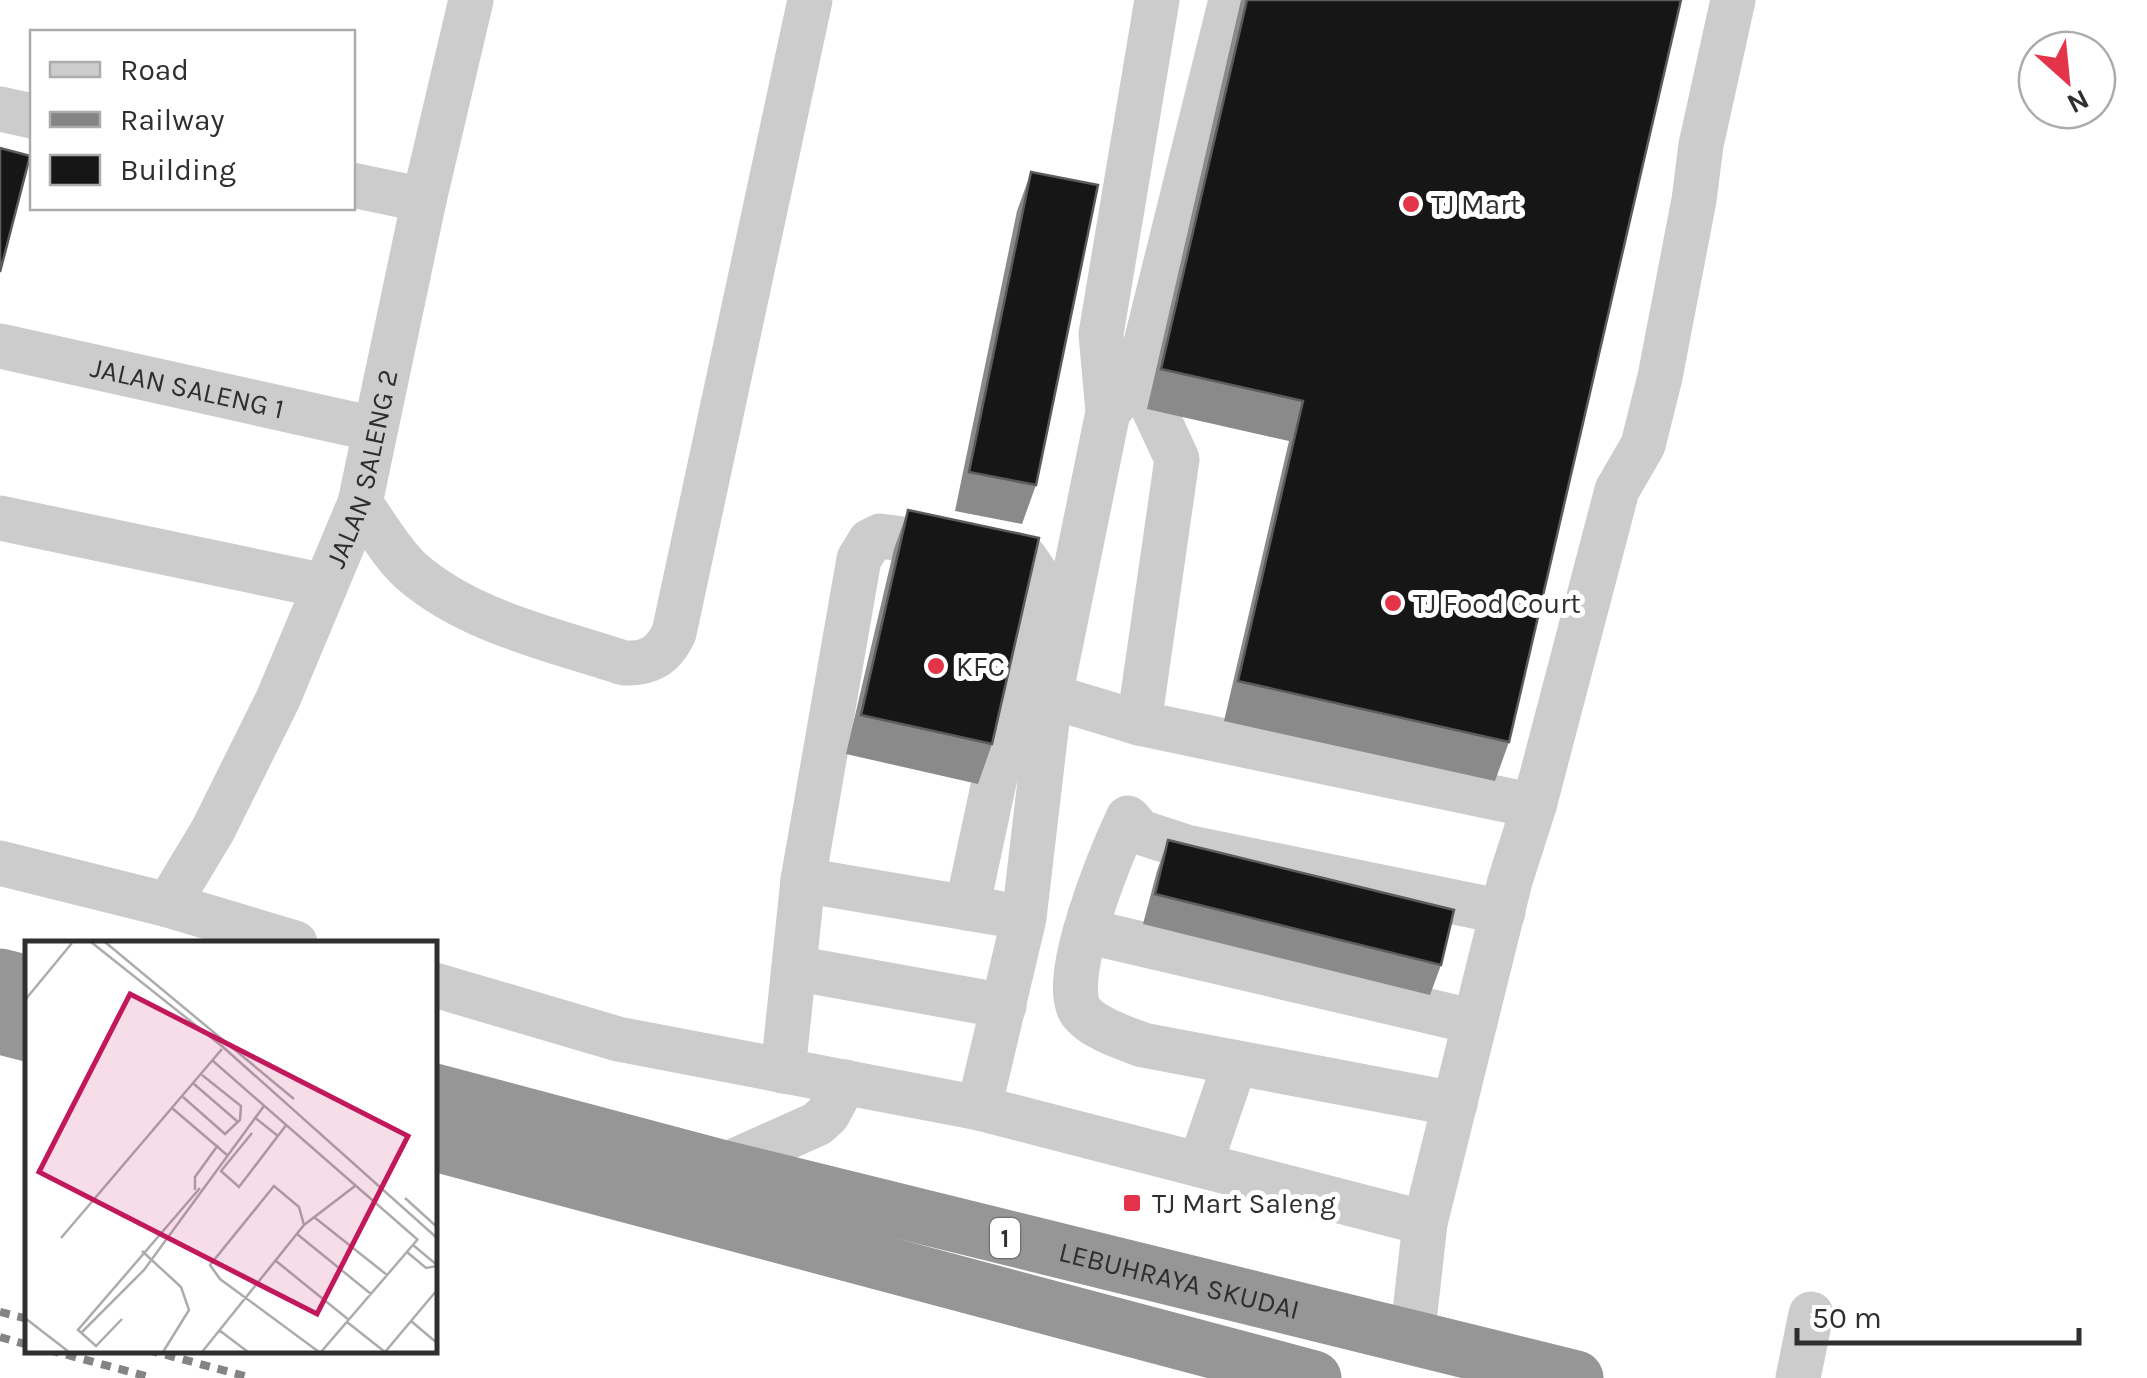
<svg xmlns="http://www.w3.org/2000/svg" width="2147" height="1378" font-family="Karla,sans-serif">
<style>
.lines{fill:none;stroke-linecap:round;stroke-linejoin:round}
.minor{stroke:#ccc;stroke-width:45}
.highway{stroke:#969696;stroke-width:55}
.rail{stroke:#848484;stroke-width:8;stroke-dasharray:10 8;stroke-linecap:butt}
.wall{fill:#8a8a8a}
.building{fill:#161616;stroke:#5c5c5c;stroke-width:2.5}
.poi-dot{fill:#e3344a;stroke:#fff;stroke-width:4}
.labels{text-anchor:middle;stroke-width:10;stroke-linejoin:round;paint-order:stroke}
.shield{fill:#fff;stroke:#6d6d6d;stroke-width:2.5}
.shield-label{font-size:25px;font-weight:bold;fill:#2f2f2f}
.poi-label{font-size:28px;fill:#2f2f2f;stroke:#fff;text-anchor:start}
.street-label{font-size:28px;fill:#2f2f2f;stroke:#fff}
.inset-road{fill:none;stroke:#acacac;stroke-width:2.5}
.view{fill:#c2185b;fill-opacity:0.15;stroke:#c2185b;stroke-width:5}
.inset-edge{fill:none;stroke:#2f2f2f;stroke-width:5}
</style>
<rect width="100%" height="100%" fill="#fff"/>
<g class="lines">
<g class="minor">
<polyline points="0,109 32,116"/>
<polyline points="352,185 424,200"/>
<path id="s1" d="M0 346 374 429"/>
<polyline points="1138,375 1177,459 1139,723"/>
<polyline points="1108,412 1138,375 1231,0"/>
<path d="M360 503C376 525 391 553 411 571 469 622 552 639 624 663 649 664 663 656 674 633L810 0"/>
<polyline points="0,518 325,586"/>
<polyline points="1050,696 1139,723 1534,806"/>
<polyline points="0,863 168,905 295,943"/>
<polyline points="803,880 997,913"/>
<path id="s2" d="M168 905 213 830 278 699 360 503 424 200 471 0"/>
<polyline points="1086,931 1475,1022"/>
<polyline points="794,968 1004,1006"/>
<polyline points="435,985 618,1039 979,1108 1425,1223"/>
<polyline points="783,1071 803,880 859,559 870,541 880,536 1014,554 1025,558 1038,577 967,908"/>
<path d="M1455 1104 1143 1045C1125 1038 1094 1029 1081 1012 1058 980 1112 852 1128 818L1140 832 1186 847 1503 912"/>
<polyline points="979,1108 1024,918 1050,696 1108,412 1101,334 1157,0"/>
<polyline points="1200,1165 1235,1063"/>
<polyline points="721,1167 817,1124 828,1114 845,1082"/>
<polyline points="1412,1339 1425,1223 1510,881 1534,806 1617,490 1643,445 1660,377 1694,200 1701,145 1733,0"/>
<polyline points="1798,1378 1811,1314"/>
</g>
<g class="highway">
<polyline points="0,976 28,983"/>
<polyline points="0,1027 28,1034"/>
<path id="s3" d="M435 1091 721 1167 1576 1378"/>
<polyline points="435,1144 1314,1378"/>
</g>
<g class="rail">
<polyline points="0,1312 28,1319"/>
<polyline points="0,1337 28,1345"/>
<polyline points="49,1350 153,1378"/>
<polyline points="148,1350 252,1378"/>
</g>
</g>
<g class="wall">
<polygon points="1241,0 1681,0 1509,742 1495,781 1224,721 1289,441 1147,409"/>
<polygon points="1031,172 1036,485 1022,524 955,511 1017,211"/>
<polygon points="908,510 992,744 978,784 846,754 894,549"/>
<polygon points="1168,840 1441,965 1430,995 1143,924 1157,871"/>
</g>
<g class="building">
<polygon points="1247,0 1681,0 1509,742 1238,681 1303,401 1161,369"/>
<polygon points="0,148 30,156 0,272"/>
<polygon points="1031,172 1098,185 1036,485 969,472"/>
<polygon points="908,510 1039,538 992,744 861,715"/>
<polygon points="1168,840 1454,910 1441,965 1155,894"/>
</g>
<g class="poi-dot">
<circle cx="1411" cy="204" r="10"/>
<circle cx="1393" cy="603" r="10"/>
<circle cx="936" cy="666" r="10"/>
<rect x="1122" y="1193" width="20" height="20" rx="5"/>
</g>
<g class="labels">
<rect class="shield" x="990" y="1218" width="30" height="40" rx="8"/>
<g class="shield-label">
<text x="1005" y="1247">1</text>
</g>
<g class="poi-label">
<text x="1431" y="214">TJ Mart</text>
<text x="1413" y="613">TJ Food Court</text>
<text x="956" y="676">KFC</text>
<text x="1152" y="1213">TJ Mart Saleng</text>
</g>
<g class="street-label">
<text dy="10" stroke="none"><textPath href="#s1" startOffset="192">JALAN SALENG 1</textPath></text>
<text dy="10" stroke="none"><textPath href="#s2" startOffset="480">JALAN SALENG 2</textPath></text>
<text dy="10" stroke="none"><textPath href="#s3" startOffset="768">LEBUHRAYA SKUDAI</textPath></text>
</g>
</g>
<g transform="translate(25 941)">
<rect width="412" height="412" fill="#fff"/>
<path class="inset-road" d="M66 1 198 106 412 297M80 1 269 158M0 59 47 2M188 120 393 299M169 143 213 181M158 156 200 193 215 179 216 165 177 134M147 167 202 214M229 176 253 195M227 192 196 230 214 246 262 183M170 249V236L193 204M380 257 412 286M289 276 362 334M279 284 274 266 249 245 185 324 195 338 294 411M272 293 346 353M36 297 197 108M388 304 412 324M117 310 156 346 164 369 138 411M382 311 401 327 412 325M251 320 324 379M0 377 44 411M97 378 71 405 53 389 175 247M386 380 412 402M322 381 360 411 412 349M194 389 223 411M57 391 119 329 239 165M177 411 279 284 330 245M296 411 393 298"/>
<path class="view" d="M105 53 383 195 292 373 14 231Z"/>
<rect width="412" height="412" class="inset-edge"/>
</g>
<rect x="30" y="30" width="325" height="180" fill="#ffffff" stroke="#acacac" stroke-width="2.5"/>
<rect x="50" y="62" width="50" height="15" fill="#cccccc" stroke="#acacac" stroke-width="2.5"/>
<text x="120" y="80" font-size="30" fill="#2f2f2f">Road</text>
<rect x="50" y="112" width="50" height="15" fill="#848484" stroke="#acacac" stroke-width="2.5"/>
<text x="120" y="130" font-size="30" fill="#2f2f2f">Railway</text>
<rect x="50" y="155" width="50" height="30" fill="#161616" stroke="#acacac" stroke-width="2.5"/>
<text x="120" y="180" font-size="30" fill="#2f2f2f">Building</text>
<g transform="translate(2067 80) rotate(153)"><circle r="48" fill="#ffffff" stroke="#acacac" stroke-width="2.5"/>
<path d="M0-8L18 38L0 25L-18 38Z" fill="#e3344a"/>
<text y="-15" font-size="28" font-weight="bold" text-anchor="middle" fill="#2f2f2f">N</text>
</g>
<path d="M1797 1328v15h282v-15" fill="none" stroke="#2f2f2f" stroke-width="5"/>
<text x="1812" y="1328" font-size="30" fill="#2f2f2f" stroke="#ffffff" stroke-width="8" paint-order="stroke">50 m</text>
</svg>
